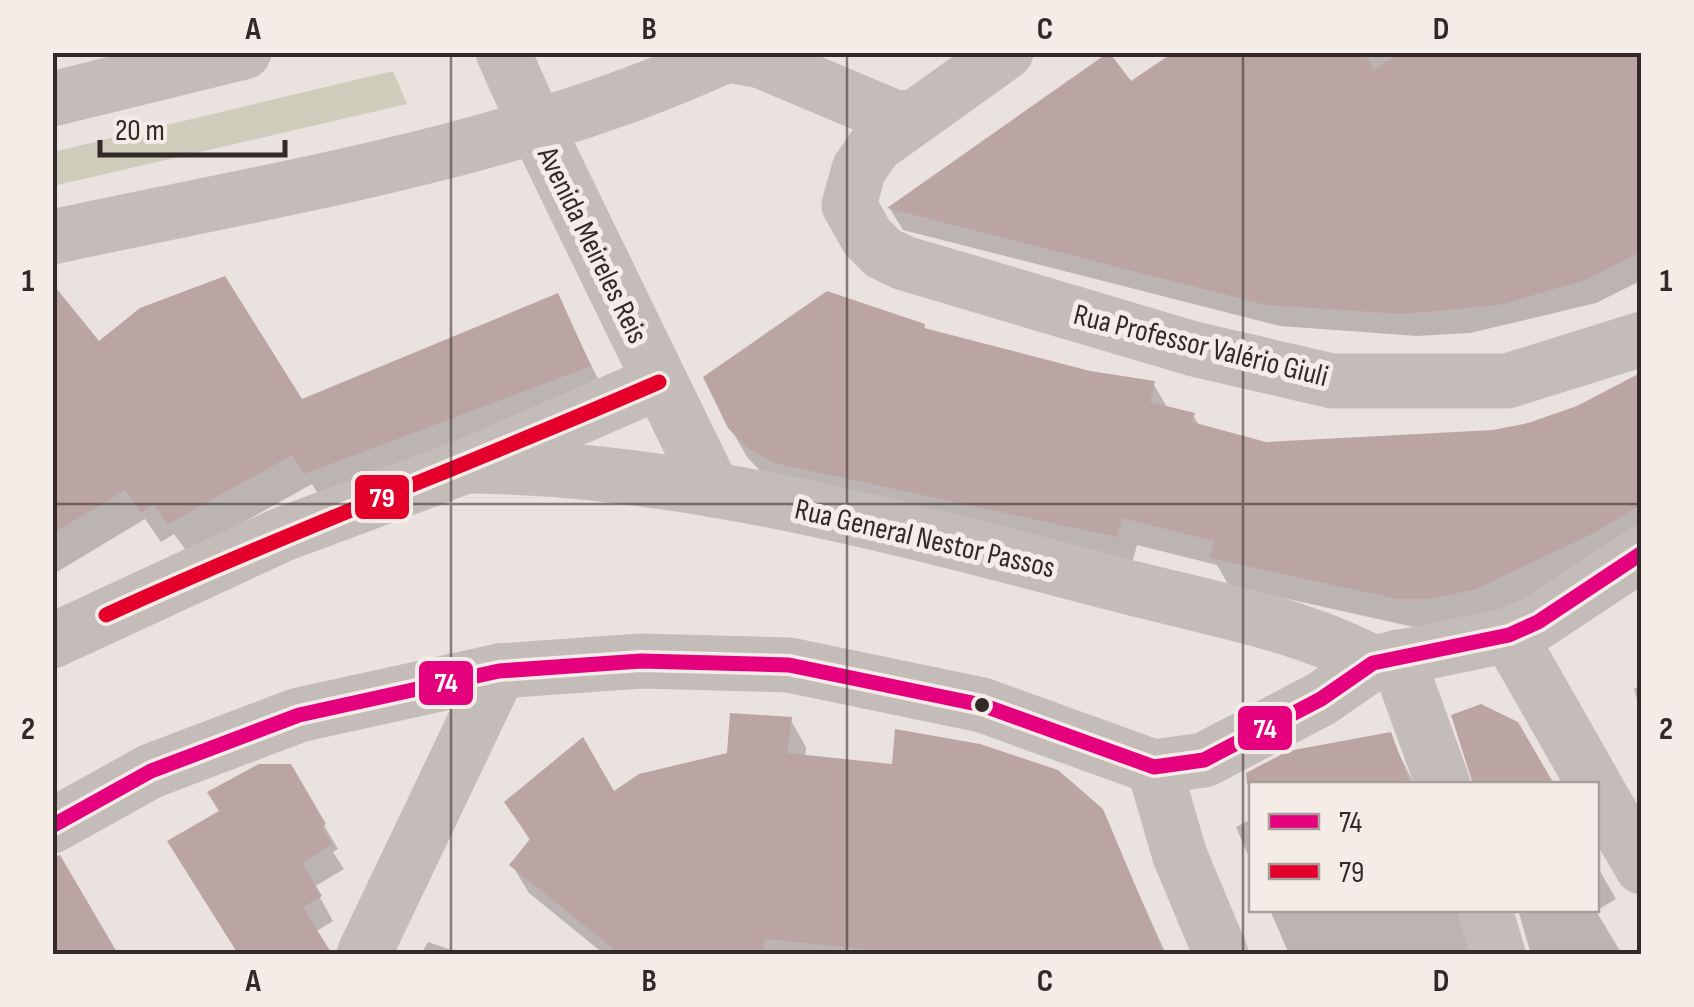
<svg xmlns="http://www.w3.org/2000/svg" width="1694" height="1007" font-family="'Sofia Sans Condensed',sans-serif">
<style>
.green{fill:#cecdbb}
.shadow{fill:#0003}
.building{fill:#bba5a3}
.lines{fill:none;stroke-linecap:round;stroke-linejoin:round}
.minor{stroke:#c3bcb9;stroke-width:55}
.tertiary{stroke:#c3bcb9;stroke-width:55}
.bus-1-casing{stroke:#f6ece7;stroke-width:22}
.bus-2-casing{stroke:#f6ece7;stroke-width:22}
.bus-1{stroke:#e5007d;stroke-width:15}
.bus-2{stroke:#e4002b;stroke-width:15}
.grid{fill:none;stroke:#332928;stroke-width:2.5;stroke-opacity:0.55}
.bus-dot{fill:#332928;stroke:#f6ece7;stroke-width:4}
.labels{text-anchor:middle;stroke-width:10;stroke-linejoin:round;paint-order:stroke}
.street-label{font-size:30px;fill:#332928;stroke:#f6ece7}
.line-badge{stroke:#f6ece7;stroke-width:4}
.badge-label{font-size:28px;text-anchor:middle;font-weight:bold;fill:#fff}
.neatline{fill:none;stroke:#332928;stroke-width:4}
.grid-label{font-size:32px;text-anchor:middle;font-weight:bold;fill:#332928}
</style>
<rect width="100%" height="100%" fill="#eae2df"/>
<polygon class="green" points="393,71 407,104 53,186 53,152"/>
<g class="shadow">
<polygon points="1179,52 1642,52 1642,280 1596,303 1470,333 1417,336 1280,326 903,230 890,209 1131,85"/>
<polygon points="557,296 607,397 324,504 312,484 188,553 174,534 161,542 145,519 52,575 52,325 98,344 301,402"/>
<polygon points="924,326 927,331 1090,374 1153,383 1168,409 1193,415 1200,427 1266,445 1494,432 1529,426 1578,408 1642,373 1642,543 1522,603 1468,624 1414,627 1229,586 1217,565 1137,545 1132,564 765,476 747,457 730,427"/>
<polygon points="1642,684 1642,716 1634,689"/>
<polygon points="790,719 806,747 805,758 1101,810 1166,954 604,954 529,893 512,865 531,842 507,803 613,795 730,755"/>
<polygon points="1390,735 1414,784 1295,784 1287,766"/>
<polygon points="289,766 338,849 333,852 344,869 314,887 333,921 315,932 329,954 239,954 184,865 222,813"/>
<polygon points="1252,819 1252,864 1236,827"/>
<polygon points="1596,864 1616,899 1596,911 1622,954 1531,954 1518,910 1596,910"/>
<polygon points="1270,910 1479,910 1471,954 1289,954"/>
<polygon points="428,942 463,954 421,954"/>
</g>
<g class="building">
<polygon points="1109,52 1131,81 1174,52 1363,52 1374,70 1401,52 1642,52 1642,251 1586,280 1499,305 1402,314 1266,305 887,208"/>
<polygon points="225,276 302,399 558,293 591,366 304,474 292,455 168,524 154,505 141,513 125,490 52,534 52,283 99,341 140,308"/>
<polygon points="827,291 925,324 924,328 1090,371 1155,381 1150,402 1195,413 1192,422 1266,442 1493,430 1528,423 1577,406 1642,372 1642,504 1592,534 1474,590 1425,599 1397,599 1210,558 1214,541 1122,518 1117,537 774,463 747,448 728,428 703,377"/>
<polygon points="1481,704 1518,722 1554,784 1473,784 1451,715"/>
<polygon points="730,713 792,717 787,753 892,764 895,729 980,744 1058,770 1103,809 1164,954 863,954 863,949 765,939 763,954 620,954 509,865 530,839 504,802 583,737 614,791 639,774 727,753"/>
<polygon points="1391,732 1410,784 1247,784 1246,773 1288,751"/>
<polygon points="259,764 291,764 326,824 322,827 332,844 302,863 322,896 303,907 332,954 238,954 167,841 219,811 207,792"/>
<polygon points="60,855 118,954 52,954 52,857"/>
</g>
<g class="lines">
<g class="minor">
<polyline points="1006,52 875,146 859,169 849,205 867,237 883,253 904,263 1194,349 1332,381 1507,381 1642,339"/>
<polyline points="536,126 713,490"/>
<path d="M466 466C683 467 910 530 1120 585 1203 607 1297 622 1373 663"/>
<polyline points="1509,635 1594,784"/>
<polyline points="52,641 281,535 466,466 659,382"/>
<polyline points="1397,657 1443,784"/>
<polyline points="1154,767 1180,856 1221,954"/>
<polyline points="1596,788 1642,867"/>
<polyline points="52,826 151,771 299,715 499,671 641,661 789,665 982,705 1154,767 1204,760 1321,699 1373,663 1509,635 1538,622 1642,553"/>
<polyline points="1485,910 1498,954"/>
<polyline points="364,954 499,671"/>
</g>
<g class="tertiary">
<polyline points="503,52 536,126"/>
<polyline points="728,55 761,61 896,118 915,117"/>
<polyline points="52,99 244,52"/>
<path d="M52 237C278 188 523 151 733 52"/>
</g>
<g class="bus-1-casing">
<polyline id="bus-1" points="52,826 151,771 299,715 499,671 641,661 789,665 982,705 1154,767 1204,760 1321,699 1373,663 1509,635 1538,622 1642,553"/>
</g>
<g class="bus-2-casing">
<path id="bus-2" d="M106 615C288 532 475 462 659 382"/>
</g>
<use href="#bus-1" class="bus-1"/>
<use href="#bus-2" class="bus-2"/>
</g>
<path class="grid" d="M451 52V954M847 52V954M1243 52V954M52 504H1642"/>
<circle class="bus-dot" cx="982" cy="705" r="9"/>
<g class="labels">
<g class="street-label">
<text transform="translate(593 245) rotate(64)" y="10">Avenida Meireles Reis</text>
<text transform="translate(1201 345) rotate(14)" y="10">Rua Professor Valério Giuli</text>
<text transform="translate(925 538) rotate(13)" y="10">Rua General Nestor Passos</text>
</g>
</g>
<g class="line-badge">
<rect x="353" y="473" width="58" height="48" rx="10" fill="#e4002b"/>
<rect x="417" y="659" width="58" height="48" rx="10" fill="#e5007d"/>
<rect x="1236" y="704" width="58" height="48" rx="10" fill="#e5007d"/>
</g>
<g class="badge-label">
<text x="382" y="507">79</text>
<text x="446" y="692">74</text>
<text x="1265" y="738">74</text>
</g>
<rect width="1694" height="1007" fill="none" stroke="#f6ece7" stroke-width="110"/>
<rect x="1249" y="782" width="350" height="130" fill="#f6ece7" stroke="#a89e9b" stroke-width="2.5"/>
<rect x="1269" y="814" width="50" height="15" fill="#e5007d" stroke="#a89e9b" stroke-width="2.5"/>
<text x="1339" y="832" font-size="30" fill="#332928">74</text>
<rect x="1269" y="864" width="50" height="15" fill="#e4002b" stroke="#a89e9b" stroke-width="2.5"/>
<text x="1339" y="882" font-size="30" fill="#332928">79</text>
<path d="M100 140v15h185v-15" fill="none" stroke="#332928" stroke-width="5"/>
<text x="115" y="140" font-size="30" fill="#332928" stroke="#f6ece7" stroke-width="8" paint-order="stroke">20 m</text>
<rect x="55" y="55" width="1584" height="897" class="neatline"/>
<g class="grid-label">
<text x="253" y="39">A</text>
<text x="649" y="39">B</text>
<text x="1045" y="39">C</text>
<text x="1441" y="39">D</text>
<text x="28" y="291">1</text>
<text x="1666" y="291">1</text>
<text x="28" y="739">2</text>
<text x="1666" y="739">2</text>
<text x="253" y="991">A</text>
<text x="649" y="991">B</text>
<text x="1045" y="991">C</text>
<text x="1441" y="991">D</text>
</g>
</svg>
